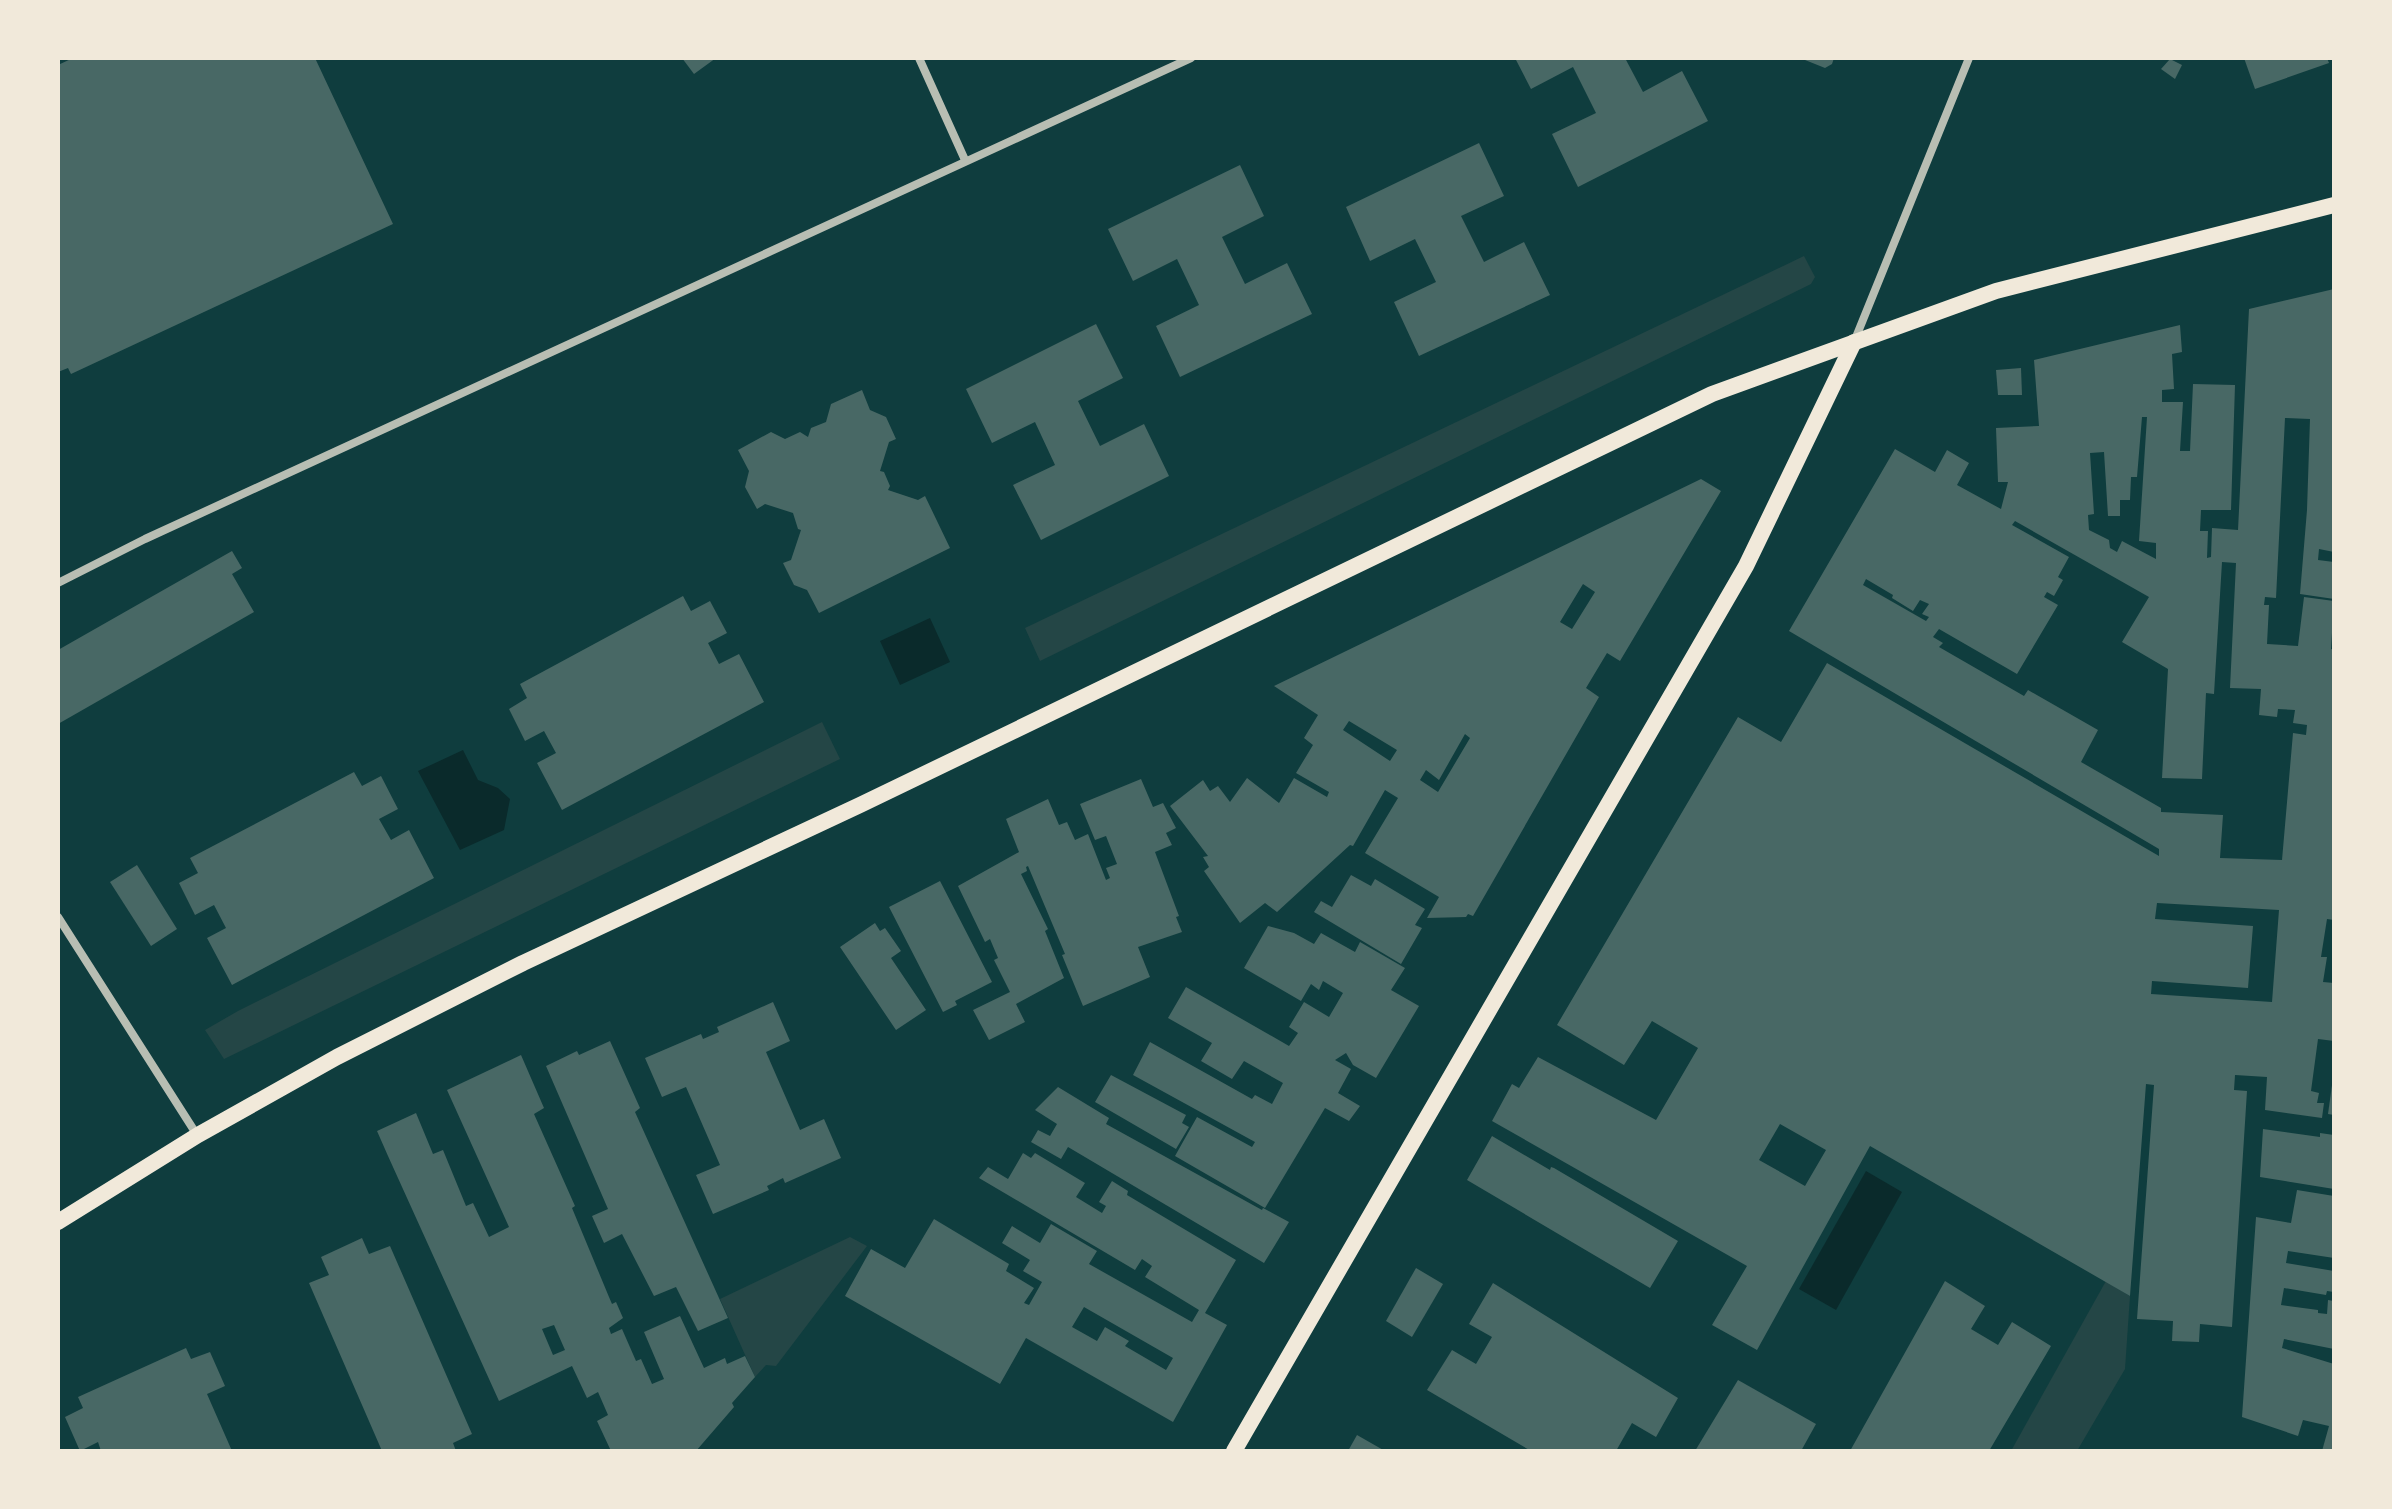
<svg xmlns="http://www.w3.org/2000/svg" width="2392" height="1509" font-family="Jost,sans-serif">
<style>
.green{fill:#244646}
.water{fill:#0a2a2b}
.building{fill:#486865;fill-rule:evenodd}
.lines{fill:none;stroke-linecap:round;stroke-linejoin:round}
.minor{stroke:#b8beb3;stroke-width:8}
.secondary{stroke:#f1e9da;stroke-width:16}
</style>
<rect width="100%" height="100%" fill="#0f3d3e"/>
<g class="green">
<polygon points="1804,256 1815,277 1811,284 1040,661 1025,628"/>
<polygon points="822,722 840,759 224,1059 205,1030 238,1011"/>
<polygon points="850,1237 867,1246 776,1366 766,1365 755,1377 720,1299"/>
<polygon points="2106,1281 2130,1296 2125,1369 2077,1451 2011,1451"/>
</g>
<g class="water">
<polygon points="930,618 950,662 900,685 880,641"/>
<polygon points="463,750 478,780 498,788 510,799 504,830 460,850 418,771"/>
<polygon points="1866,1171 1902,1192 1836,1310 1799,1289"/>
</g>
<g class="building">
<polygon points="73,58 315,58 393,224 71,374 68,368 58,372 58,65"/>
<polygon points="682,58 716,58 694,74"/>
<polygon points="1515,58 1625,58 1643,92 1682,71 1708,121 1578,187 1552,134 1596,113 1573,67 1531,89"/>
<polygon points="1800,58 1834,58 1832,64 1825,68"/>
<polygon points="2244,58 2327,58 2329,63 2255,89"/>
<polygon points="2170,59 2182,65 2175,79 2161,69"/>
<polygon points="1479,143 1504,196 1461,216 1484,262 1524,242 1550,295 1419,356 1394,302 1436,282 1415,239 1370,261 1346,207"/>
<polygon points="1240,165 1264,216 1222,237 1245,284 1287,263 1312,314 1180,377 1156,326 1199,305 1177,259 1133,281 1108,229"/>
<path d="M2334 289V552L2319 549 2318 560 2334 562V599L2300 594 2307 510 2310 419 2285 418 2276 598 2265 597 2264 605H2269L2267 644 2298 646 2304 597 2334 601 2331 649 2334 650V920L2327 919 2321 957H2327L2323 982 2334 983V1041L2318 1039 2311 1091 2319 1093 2317 1103H2324L2322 1118 2265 1110 2267 1077 2235 1075 2234 1090 2247 1091 2232 1327 2200 1324 2199 1342 2172 1341 2173 1321 2137 1319 2154 1085 2146 1084 2130 1296 1870 1146 1757 1350 1712 1325 1747 1266 1492 1121 1512 1084 1519 1088 1538 1057 1656 1120 1698 1048 1652 1021 1624 1065 1557 1025 1738 717 1781 742 1827 663 2159 856V849L1789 631 1895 449 1935 472 1947 450 1969 463 1957 485 2001 509 2008 482H1998L1996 428 2039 426 2034 360 2180 325 2182 352 2172 354 2174 389 2162 390V402H2183L2180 451H2190L2193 384 2235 385 2231 510H2201L2200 531H2208L2207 558 2211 557 2212 528 2238 530 2249 309ZM2142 417H2147L2139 541 2156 543V559L2122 541 2117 552 2110 548 2109 540 2089 530 2088 515 2094 514 2090 453 2104 452 2108 516H2120V500H2130L2131 477H2137ZM2015 521 2149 597 2122 642 2168 669 2162 778 2202 779 2206 693 2214 694 2222 562 2236 563 2230 688 2261 689 2259 715 2277 717 2278 709 2295 710 2293 723 2307 725 2306 735 2293 733 2282 860 2220 858 2223 815 2161 812V808L2081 762 2098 730 2028 690 2024 696 1939 647 1943 643 1933 637 1939 629 2017 674 2058 605 2044 597 2047 592 2054 596 2063 580 2058 577 2069 557 2012 525ZM1866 579 1893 595 1892 598 1913 611 1920 600 1929 604 1922 614 1929 617 1926 621 1863 585ZM2157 903 2279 910 2272 1002 2151 994 2152 981 2248 988 2253 926 2155 919ZM1780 1124 1826 1150 1805 1186 1759 1160Z"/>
<polygon points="1096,324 1123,378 1078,401 1100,446 1144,424 1169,476 1041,540 1013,485 1055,465 1035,422 992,443 966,389"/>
<polygon points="2021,368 2022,395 1998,395 1996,370"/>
<polygon points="862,390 870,410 886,417 896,439 889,442 880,471 884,472 890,486 888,490 918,500 925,496 950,548 819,613 807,590 794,585 783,563 791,560 801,530 798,529 793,513 765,504 757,509 745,487 749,471 738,450 771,432 785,439 800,432 808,437 811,428 826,422 831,404"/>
<path d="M1701 479 1721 491 1620 661 1607 653 1586 688 1599 697 1473 916 1468 914 1466 917 1427 918 1439 897 1365 853 1398 798 1385 790 1353 846 1350 845 1277 912 1265 903 1240 923 1204 871 1209 867 1203 857 1208 856 1170 806 1203 780 1210 791 1218 786 1230 802 1247 778 1279 803 1294 778 1327 797 1329 792 1296 773 1313 745 1304 738 1318 715 1274 686ZM1583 584 1595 592 1572 629 1560 622ZM1349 721 1397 750 1390 761 1343 730ZM1465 734 1470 738 1438 792 1420 780 1426 770 1439 780Z"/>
<polygon points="232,551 242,568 232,574 254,612 58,724 58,650"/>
<polygon points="683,596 691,611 710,601 727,633 708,643 719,664 739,654 764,702 562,810 537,763 556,753 544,731 525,741 509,709 527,698 520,684"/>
<polygon points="354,772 362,786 381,776 398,809 379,819 391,840 409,830 434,878 232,985 207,938 226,928 214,905 195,915 179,883 198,873 190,858"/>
<polygon points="1141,779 1153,807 1163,803 1176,828 1166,833 1172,845 1155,852 1179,916 1176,917 1182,932 1138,947 1150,977 1083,1006 1062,955 1065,954 1028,866 1026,867 1027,871 1021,874 1048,929 1045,931 1064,978 1016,1004 1025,1022 989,1040 973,1010 1010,992 994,960 998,958 990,939 985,942 958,886 1019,852 1006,819 1048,799 1059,825 1067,822 1075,840 1088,834 1106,880 1110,878 1106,868 1117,864 1106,836 1095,840 1080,804"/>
<polygon points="137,865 177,929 151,946 110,882"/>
<polygon points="1351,875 1371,886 1375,879 1425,909 1415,925 1422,928 1401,964 1314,912 1321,901 1332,907"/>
<polygon points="940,881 992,982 955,1001 957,1005 943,1012 889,907"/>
<polygon points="875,923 880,931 885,928 901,951 891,958 926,1010 896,1030 840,947"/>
<polygon points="1268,926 1294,933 1314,944 1321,933 1355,952 1360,942 1405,968 1391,990 1419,1006 1376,1078 1353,1065 1346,1053 1335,1060 1351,1069 1338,1093 1360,1106 1349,1121 1325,1108 1265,1208 1175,1156 1197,1117 1252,1147 1255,1142 1133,1075 1150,1042 1252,1099 1255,1095 1272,1104 1283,1083 1244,1061 1232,1079 1201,1061 1212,1043 1168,1018 1186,987 1289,1046 1298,1033 1289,1027 1304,1002 1329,1017 1343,993 1323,981 1319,990 1311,984 1301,1001 1244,968"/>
<polygon points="773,1002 790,1041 766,1052 800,1130 824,1119 841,1158 785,1183 783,1178 767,1186 769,1190 713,1214 696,1175 720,1165 686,1087 662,1097 645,1058 701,1034 703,1039 719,1032 717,1027"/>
<polygon points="610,1041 640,1108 635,1112 728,1318 698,1331 676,1287 654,1296 622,1234 604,1243 592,1216 608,1209 546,1066 577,1051 579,1055"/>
<path d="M521 1055 544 1108 534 1114 575 1206 572 1208 609 1297 612 1304 616 1302 623 1318 609 1328 611 1334 622 1329 636 1361 641 1359 652 1384 664 1379 644 1332 680 1316 704 1368 725 1358 727 1364 745 1356 755 1377 732 1403 734 1407 696 1451H611L597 1421 608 1415 598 1392 587 1398 572 1366 499 1401 388 1156 377 1131 416 1113 433 1154 443 1150 466 1206 473 1203 489 1237 509 1227 447 1090ZM554 1325 565 1350 553 1355 542 1329Z"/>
<polygon points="1111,1075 1186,1115 1182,1123 1189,1127 1176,1149 1095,1102"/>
<polygon points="2332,1085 2334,1085 2334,1115 2328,1114"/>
<polygon points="1058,1087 1109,1118 1106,1124 1262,1210 1263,1208 1289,1222 1264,1263 1068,1147 1061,1159 1031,1142 1038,1130 1050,1136 1057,1124 1035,1110"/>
<polygon points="2263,1129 2320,1137 2320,1133 2334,1135 2334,1189 2260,1177"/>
<polygon points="1492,1136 1550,1170 1551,1167 1554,1168 1678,1241 1650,1288 1467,1180"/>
<path d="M1023 1153 1031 1158 1035 1153 1085 1183 1076 1197 1102 1213 1106 1206 1099 1202 1112 1181 1128 1191 1127 1195 1236 1260 1205 1313 1227 1325 1173 1422 1026 1338 1000 1384 845 1296 871 1249 905 1268 934 1219 1009 1264 1006 1271 1034 1288 1024 1303 1029 1305 1042 1282 1023 1271 1030 1260 1002 1243 1012 1226 1040 1243 1051 1224 1097 1251 1089 1264 1192 1322 1199 1310 1145 1277 1152 1266 1142 1259 1135 1270 979 1178 988 1167 1008 1179ZM1084 1307 1173 1358 1166 1370 1125 1346 1129 1341 1105 1327 1097 1341 1072 1327Z"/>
<polygon points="2297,1190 2334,1196 2334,1258 2288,1251 2286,1263 2334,1271 2334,1292 2327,1291 2326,1295 2284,1288 2281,1305 2318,1310 2318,1313 2327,1314 2328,1300 2334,1301 2334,1349 2284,1339 2282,1348 2334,1364 2334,1451 2322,1451 2329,1426 2303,1420 2298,1436 2242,1417 2256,1217 2291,1223"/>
<polygon points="362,1238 369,1254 390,1246 472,1434 453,1443 456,1451 382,1451 309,1283 329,1275 321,1257"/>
<polygon points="1416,1268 1443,1284 1412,1337 1386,1321"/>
<polygon points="1945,1281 1985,1306 1971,1329 1998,1345 2012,1322 2051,1346 1989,1451 1850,1451"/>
<polygon points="1493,1283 1678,1398 1656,1437 1632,1423 1616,1451 1531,1451 1427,1390 1452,1350 1476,1364 1492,1337 1469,1324"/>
<polygon points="186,1348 191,1359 210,1352 225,1386 207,1394 232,1451 101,1451 98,1442 80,1451 65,1417 83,1408 78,1397"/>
<polygon points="1738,1380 1816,1424 1801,1451 1695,1451"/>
<polygon points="1357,1435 1385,1451 1348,1451"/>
</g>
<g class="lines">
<g class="minor">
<polyline points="919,58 965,160"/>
<polyline points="1854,342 1969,58"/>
<polyline points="58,583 145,539 1191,58"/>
<polyline points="58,917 197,1135"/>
</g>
<g class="secondary">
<polyline points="58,1222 198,1135 337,1057 523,963 860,805 1712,394 1996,291 2334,205"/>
<polyline points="1234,1451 1746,566 1854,342"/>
</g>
</g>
<rect width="2392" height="1509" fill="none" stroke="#f1e9da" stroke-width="120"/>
</svg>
